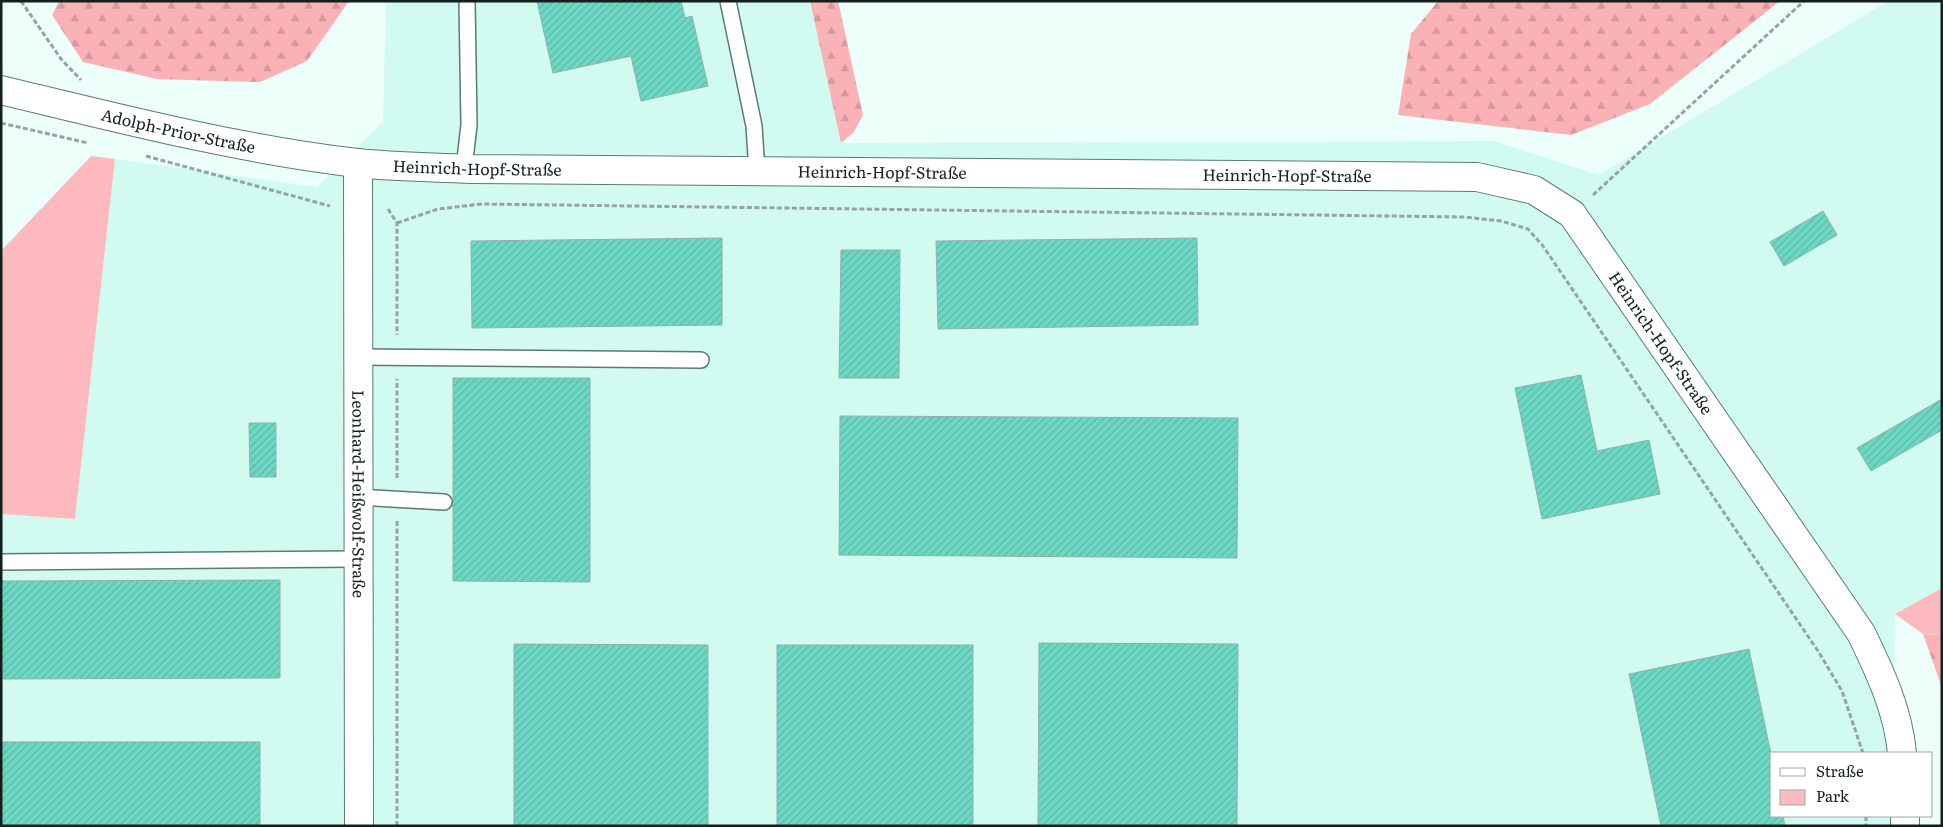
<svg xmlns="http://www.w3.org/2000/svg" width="1943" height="827" font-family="Literata,serif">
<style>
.built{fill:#d1fbf1}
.green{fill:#fdbabe}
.forest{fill:url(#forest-firs)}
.building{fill:url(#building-hatch);stroke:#91b0a9}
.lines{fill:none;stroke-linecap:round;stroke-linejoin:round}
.lane-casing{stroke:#5c7972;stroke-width:18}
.street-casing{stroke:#5c7972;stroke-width:30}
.path{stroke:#94a4a0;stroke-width:3;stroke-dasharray:5 2.5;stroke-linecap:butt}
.lane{stroke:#fff;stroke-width:15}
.street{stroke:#fff;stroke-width:28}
.labels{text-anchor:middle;stroke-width:4;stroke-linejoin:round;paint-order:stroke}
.street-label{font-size:16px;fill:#14201d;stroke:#fff}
</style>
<defs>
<pattern id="forest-firs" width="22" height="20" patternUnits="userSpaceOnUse" patternTransform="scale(1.25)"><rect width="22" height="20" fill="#fab2b7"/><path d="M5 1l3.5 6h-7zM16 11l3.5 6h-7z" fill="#d5999d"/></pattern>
<pattern id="building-hatch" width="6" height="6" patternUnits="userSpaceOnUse" patternTransform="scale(1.25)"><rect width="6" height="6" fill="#6cd8c3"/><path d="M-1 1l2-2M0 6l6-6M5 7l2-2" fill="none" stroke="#5db9a7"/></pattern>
</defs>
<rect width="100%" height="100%" fill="#ecfffa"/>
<polygon class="built" points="386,1 810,1 842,143 1494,141 1599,175 1888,1 1942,1 1942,588 1895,614 1893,753 1772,753 1772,816 1892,816 1892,826 1,826 1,514 75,519 115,159 317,187 383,122"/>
<g class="green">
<polygon points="91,156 115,159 75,519 1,514 1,251"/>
<polygon points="1942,588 1942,635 1923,634 1895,614"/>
</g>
<g class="forest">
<polygon points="59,1 349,1 307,61 260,82 157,79 83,62 52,15"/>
<polygon points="810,1 838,1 863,115 854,132 841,143"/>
<polygon points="1438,1 1780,1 1650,104 1571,135 1398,115 1411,34"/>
<polygon points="1923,634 1942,635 1942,688"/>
</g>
<g class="building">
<polygon points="537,1 681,1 685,18 692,16 708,86 641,101 631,56 553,73"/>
<polygon points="1823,211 1837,235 1784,266 1770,242"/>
<polygon points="722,238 722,325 472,328 471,241"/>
<polygon points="1197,238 1198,325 938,329 936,241"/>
<polygon points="841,250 900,250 899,378 839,378"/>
<polygon points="1581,375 1597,451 1649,440 1660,494 1542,519 1515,388"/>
<polygon points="453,378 590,378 590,582 453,581"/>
<polygon points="1942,399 1942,430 1871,471 1857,448"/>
<polygon points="840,416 1238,418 1237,558 839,555"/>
<polygon points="249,423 276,423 276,477 250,477"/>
<polygon points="280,580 280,678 1,679 1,581"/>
<polygon points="1039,643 1238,644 1237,826 1038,826"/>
<polygon points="514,644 708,645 708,826 514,826"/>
<rect x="777" y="645" width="196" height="181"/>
<polygon points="1749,649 1772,759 1772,816 1783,816 1785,826 1661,826 1629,674"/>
<rect x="1" y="742" width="259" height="84"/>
</g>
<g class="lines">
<g class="lane-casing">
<g id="lane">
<polyline points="728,1 754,126 757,171"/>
<polyline points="464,168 469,125 467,1"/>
<polyline points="357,357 701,360"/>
<polyline points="357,497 444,502"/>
<polyline points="1,562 357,559"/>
</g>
</g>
<g class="street-casing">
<g id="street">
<path id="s1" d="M1 90C118 118 237 149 357 163 395 167 433 167 471 169L1477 177 1534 190 1572 214 1861 633C1880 672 1898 710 1902 753"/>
<path id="s2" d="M358 163 359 826"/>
<polyline points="1905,816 1905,826"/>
</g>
</g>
<g class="path">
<polyline points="21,1 61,59 81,80"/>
<polyline points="1,123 88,143"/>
<polyline points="146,156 330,206"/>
<polyline points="1593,195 1804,1"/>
<polyline points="388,209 397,223 397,335"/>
<polyline points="397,223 438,209 482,204 1464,217 1501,221 1528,229 1543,246 1818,651 1842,691 1863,753"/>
<polyline points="397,478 397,379"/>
<polyline points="1866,816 1866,826"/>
<polyline points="397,826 397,521"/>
</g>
<use href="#lane" class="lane"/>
<use href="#street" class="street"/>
</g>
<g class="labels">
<g class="street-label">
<text dy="6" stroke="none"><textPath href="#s1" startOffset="182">Adolph-Prior-Straße</textPath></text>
<text dy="6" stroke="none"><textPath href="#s1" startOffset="484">Heinrich-Hopf-Straße</textPath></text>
<text dy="6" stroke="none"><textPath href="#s1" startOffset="889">Heinrich-Hopf-Straße</textPath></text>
<text dy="6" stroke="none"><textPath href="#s1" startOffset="1294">Heinrich-Hopf-Straße</textPath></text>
<text dy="6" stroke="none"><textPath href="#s1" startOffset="1744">Heinrich-Hopf-Straße</textPath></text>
<text dy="6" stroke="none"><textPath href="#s2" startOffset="331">Leonhard-Heißwolf-Straße</textPath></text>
</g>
</g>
<rect width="1943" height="827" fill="none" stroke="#14201d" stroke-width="5"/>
<rect x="1770" y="752" width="162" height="65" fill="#ffffff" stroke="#a1a6a5"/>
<rect x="1780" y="768" width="25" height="8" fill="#ffffff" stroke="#a1a6a5"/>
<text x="1816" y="777" font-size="15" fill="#14201d">Straße</text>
<rect x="1780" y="790" width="25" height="15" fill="#fdbabe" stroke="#a1a6a5"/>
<text x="1816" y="802" font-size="15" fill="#14201d">Park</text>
</svg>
